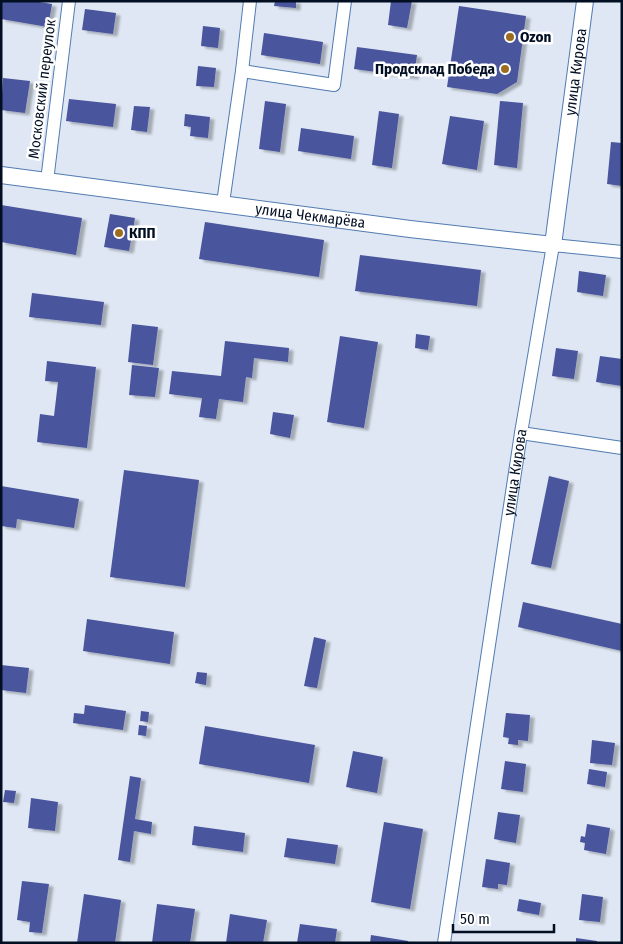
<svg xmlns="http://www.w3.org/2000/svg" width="623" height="944" font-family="'Fira Sans Condensed',sans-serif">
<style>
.building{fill:#4a549d;filter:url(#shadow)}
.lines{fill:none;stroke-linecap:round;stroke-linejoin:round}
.minor-casing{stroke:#517bb1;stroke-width:14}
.tertiary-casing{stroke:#517bb1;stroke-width:18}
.minor{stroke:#fff;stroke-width:12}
.tertiary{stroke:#fff;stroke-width:16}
.poi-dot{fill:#9c6d1f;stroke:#fff;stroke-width:2}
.labels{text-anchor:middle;stroke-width:5;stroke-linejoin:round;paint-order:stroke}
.poi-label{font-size:15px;font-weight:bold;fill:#020f23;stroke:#fff;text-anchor:start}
.street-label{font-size:15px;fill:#020f23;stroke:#fff}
</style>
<defs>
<filter id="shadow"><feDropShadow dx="4.5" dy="2.5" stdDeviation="1" flood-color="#0004"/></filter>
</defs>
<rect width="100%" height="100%" fill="#dee7f3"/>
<g class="building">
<polygon points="1,1 33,1 52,4 48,27 1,19"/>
<polygon points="275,1 296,1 296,8 274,6"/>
<polygon points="391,1 412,1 407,28 388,25"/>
<polygon points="459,6 526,16 517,82 497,94 447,87"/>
<polygon points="85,9 116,13 113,34 82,30"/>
<polygon points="203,26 220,28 218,48 201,46"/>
<polygon points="264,33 323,42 320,64 261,55"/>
<polygon points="357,47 417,55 414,77 354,69"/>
<polygon points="198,66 216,68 214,87 196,86"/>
<polygon points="3,78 30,81 25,113 1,110"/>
<polygon points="69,99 116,104 113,127 66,121"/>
<polygon points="265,101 286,104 280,152 259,149"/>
<polygon points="500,101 523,103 517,168 494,165"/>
<polygon points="134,106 150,107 147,132 131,130"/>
<polygon points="379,111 399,114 392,168 372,165"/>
<polygon points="185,114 210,117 208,138 190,136 191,127 184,126"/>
<polygon points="450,116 484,121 477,170 442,164"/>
<polygon points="301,128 354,136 351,159 298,151"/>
<polygon points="611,142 622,143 622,186 607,184"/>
<polygon points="1,205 82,218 76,255 1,242"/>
<polygon points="110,214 135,218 129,251 104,247"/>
<polygon points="205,222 324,240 319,277 199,259"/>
<polygon points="360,255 481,270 477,306 355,291"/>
<polygon points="579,271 606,275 603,296 577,292"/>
<polygon points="32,293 104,302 101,325 29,317"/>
<polygon points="132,324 158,327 153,365 128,362"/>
<polygon points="416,334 430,336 428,350 415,348"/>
<polygon points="340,336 378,342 364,428 327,422"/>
<polygon points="225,341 289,348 288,362 254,358 252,378 246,377 243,402 219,399 216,419 199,417 202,398 169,394 172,371 221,376"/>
<polygon points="556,348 578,351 574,379 552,376"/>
<polygon points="600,356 622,359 622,386 596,382"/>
<polygon points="47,361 96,367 87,448 37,442 40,414 54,416 58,382 45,381"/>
<polygon points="132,365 159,368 155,397 129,395"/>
<polygon points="273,412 294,415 290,438 270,434"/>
<polygon points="124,470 199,480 185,587 110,577"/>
<polygon points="549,476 569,481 551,568 531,564"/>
<polygon points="1,486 79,499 74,528 17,519 16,528 1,526"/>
<polygon points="523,602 622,624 622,651 518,627"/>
<polygon points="87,619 174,632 170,664 83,651"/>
<polygon points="314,637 326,640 317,688 304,686"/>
<polygon points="1,665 29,668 26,693 1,690"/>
<polygon points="197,672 207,673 206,685 195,683"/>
<polygon points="85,705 126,711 123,730 73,723 74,713 84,714"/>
<polygon points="141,711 149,712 148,722 140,721"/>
<polygon points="506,713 530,715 528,741 518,740 518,745 508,744 509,738 503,737"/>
<polygon points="139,725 147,726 146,736 138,735"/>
<polygon points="205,726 315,745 309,783 199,764"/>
<polygon points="592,740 615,743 612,765 590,763"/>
<polygon points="353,751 383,757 377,793 346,787"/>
<polygon points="505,761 526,764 523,792 501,789"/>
<polygon points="589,769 607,772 605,787 587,784"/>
<polygon points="130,776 141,778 135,819 152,822 151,834 134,831 130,862 118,860"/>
<polygon points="5,790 16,791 14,803 3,802"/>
<polygon points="31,798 58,802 55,831 28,828"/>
<polygon points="498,812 520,815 516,843 494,839"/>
<polygon points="384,822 423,829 410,909 371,902"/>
<polygon points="587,824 610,828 606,854 584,850 585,843 580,842 581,836 585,837"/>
<polygon points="194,826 245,833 243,852 192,845"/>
<polygon points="287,838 338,845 335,864 284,857"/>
<polygon points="486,859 510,863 507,885 498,884 498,889 482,887"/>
<polygon points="22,881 49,884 42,933 29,932 30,922 17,920"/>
<polygon points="84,894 121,900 115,943 77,943"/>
<polygon points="582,894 603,897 600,922 579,920"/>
<polygon points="519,899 541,903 539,915 517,911"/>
<polygon points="157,904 195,909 190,943 152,943"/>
<polygon points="230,914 267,920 263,943 226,943"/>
<polygon points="300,924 337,929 335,943 297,943"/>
<polygon points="371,935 408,941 408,943 370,943"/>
<polygon points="576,938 597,941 597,943 576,943"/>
</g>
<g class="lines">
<g class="minor-casing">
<g id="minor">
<polyline points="242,71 334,85 345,1"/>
<polyline points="47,181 69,1"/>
<polyline points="223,203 242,71 250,1"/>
<polyline points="521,433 622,448"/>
<path id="s1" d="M444 943 521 433 553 245 622 252"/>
</g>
</g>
<g class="tertiary-casing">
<g id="tertiary">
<path id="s2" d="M1 175 410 229 553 245 585 1"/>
</g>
</g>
<use href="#minor" class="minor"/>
<use href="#tertiary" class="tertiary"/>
</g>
<g class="poi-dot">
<circle cx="510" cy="37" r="5"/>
<circle cx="505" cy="69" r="5"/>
<circle cx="119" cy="233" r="5"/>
</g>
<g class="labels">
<g class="poi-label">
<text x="520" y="42">Ozon</text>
<text x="495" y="74" text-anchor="end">Продсклад Победа</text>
<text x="129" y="238">КПП</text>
</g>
<g class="street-label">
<text dy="5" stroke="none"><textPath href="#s2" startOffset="731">улица Кирова</textPath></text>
<text transform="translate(42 89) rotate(-83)" y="5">Московский переулок</text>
<text dy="5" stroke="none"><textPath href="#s2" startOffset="312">улица Чекмарёва</textPath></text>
<text dy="5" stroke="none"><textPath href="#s1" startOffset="476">улица Кирова</textPath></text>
</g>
</g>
<rect width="623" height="944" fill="none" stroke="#020f23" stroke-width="5"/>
<path d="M453 924v8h101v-8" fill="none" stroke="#020f23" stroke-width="2.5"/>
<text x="460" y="924" font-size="15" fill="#020f23" stroke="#ffffff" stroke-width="4" paint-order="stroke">50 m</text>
</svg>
